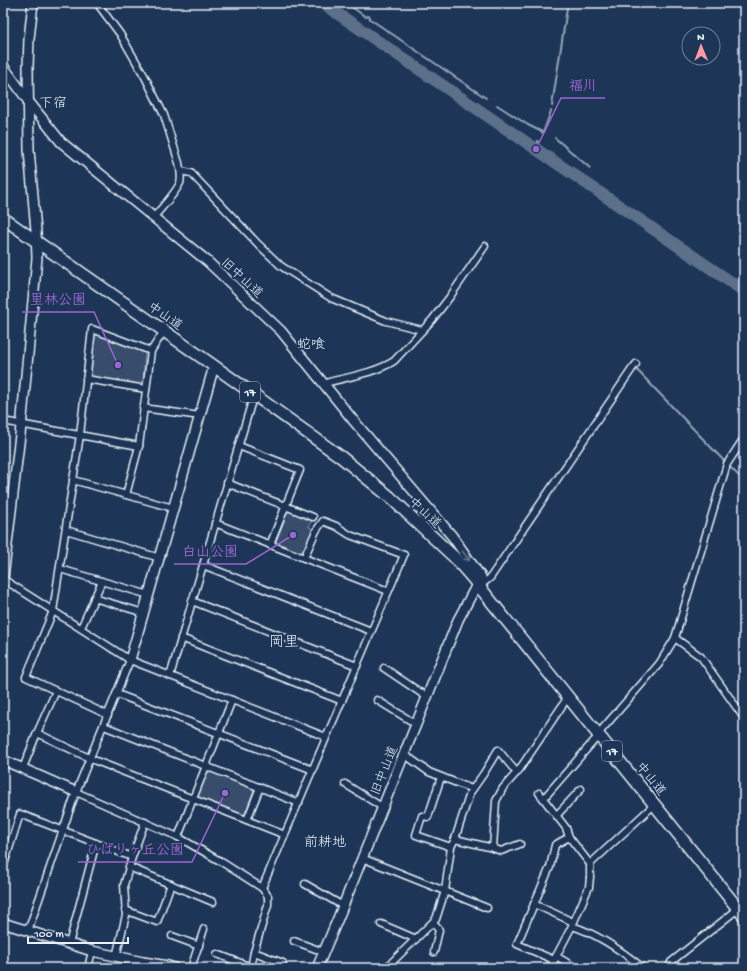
<svg xmlns="http://www.w3.org/2000/svg" width="747" height="971" font-family="'Gochi Hand','Klee One',sans-serif">
<style>
.green{fill:#374d6c;stroke:#909fb2}
.lines{fill:none;stroke-linecap:round;stroke-linejoin:round}
.stream{stroke:#95a4b5;stroke-width:2}
.river{stroke:#5d7089;stroke-width:12}
.street-casing{stroke:#e8f1f8;stroke-width:9}
.secondary-casing{stroke:#e8f1f8;stroke-width:12}
.highway-casing{stroke:#e8f1f8;stroke-width:14}
.street{stroke:#1d3557;stroke-width:6}
.secondary{stroke:#1d3557;stroke-width:9}
.highway{stroke:#1d3557;stroke-width:11}
.oneway{stroke:#64778f}
.labels{text-anchor:middle;stroke-width:4;stroke-linejoin:round;paint-order:stroke}
.shield{fill:#1d3557;stroke:#abb9c8;stroke-width:1}
.shield-label{font-size:12px;font-weight:bold;fill:#e8f1f8}
.street-label{font-size:13px;fill:#e8f1f8;stroke:#1d3557}
.neighbourhood-label{font-size:14px;fill:#e8f1f8;stroke:#1d3557}
.quarter-label{font-size:15px;fill:#e8f1f8;stroke:#1d3557}
.leader{fill:none;stroke:#9c67d0;stroke-width:1.5}
.callout-dot{fill:#9c67d0;stroke:#1d3557;stroke-width:1.5}
.callout-label{font-size:14px;text-anchor:middle;font-weight:bold;fill:#9c67d0;stroke:#1d3557;stroke-width:4;stroke-linejoin:round;paint-order:stroke}
</style>
<rect width="100%" height="100%" fill="#1d3557"/>
<filter id="ink" filterUnits="userSpaceOnUse"><feTurbulence type="fractalNoise" baseFrequency=".025" numOctaves="2"/><feDisplacementMap in="SourceGraphic" scale="8" xChannelSelector="R" yChannelSelector="G"/><feConvolveMatrix kernelMatrix="1 2 1 2 8 2 1 2 1" color-interpolation-filters="sRGB"/></filter>
<g filter="url(#ink)">
<g class="green">
<polygon points="94,333 145,353 143,383 140,385 89,376"/>
<polygon points="286,509 312,520 309,527 313,529 304,553 302,554 274,542"/>
<polygon points="208,770 254,790 244,816 196,797"/>
</g>
<g class="lines">
<g class="stream">
<polyline points="346,3 366,17 368,16 370,17 370,19 486,98"/>
<polyline points="497,105 528,125 542,132"/>
<polyline points="552,106 567,8"/>
<polyline points="543,133 551,111"/>
<polyline points="555,138 590,168"/>
<polyline points="536,149 538,141"/>
<polyline points="637,370 726,463"/>
<polyline points="729,466 744,481"/>
</g>
<polyline class="river" points="322,3 744,291"/>
<g class="street-casing">
<g id="street">
<path d="M97 3 120 34 145 77 164 115 179 163C180 169 182 177 180 183 175 194 162 207 154 217"/>
<polyline points="181,171 191,173 258,244 281,266 331,298 386,321 422,330"/>
<polyline points="86,379 146,389"/>
<path d="M324 385 329 382C349 377 377 372 394 361L432 320 449 298 485 246"/>
<polyline points="143,408 200,416"/>
<polyline points="3,421 139,446"/>
<polyline points="239,446 300,470 270,545"/>
<polyline points="73,480 173,508"/>
<polyline points="227,483 313,517"/>
<polyline points="126,495 139,446 151,351 164,331"/>
<polyline points="215,523 388,591"/>
<polyline points="66,530 160,558"/>
<polyline points="203,565 371,631"/>
<polyline points="60,569 149,595"/>
<polyline points="3,579 130,660 326,737"/>
<polyline points="481,585 490,578 632,369 636,364"/>
<polyline points="94,598 144,613"/>
<polyline points="192,601 357,666"/>
<polyline points="81,628 102,581"/>
<polyline points="181,638 342,701"/>
<polyline points="675,638 701,657 744,718"/>
<polyline points="384,668 427,697"/>
<polyline points="170,676 254,394"/>
<polyline points="56,691 37,733 91,759 285,835"/>
<polyline points="117,694 313,770"/>
<polyline points="377,700 416,724"/>
<polyline points="108,715 26,677 53,611 80,435 92,329 151,351"/>
<polyline points="104,726 299,803"/>
<polyline points="598,734 659,664 675,638 727,464 744,438"/>
<polyline points="404,754 429,772 472,789"/>
<polyline points="23,768 37,733"/>
<polyline points="517,773 498,750 484,773 470,793 455,839 493,848 496,801 503,788 519,770 568,697"/>
<polyline points="441,777 428,817 422,816 416,835 451,847"/>
<polyline points="345,784 382,807"/>
<polyline points="76,792 178,837 220,861 262,888 268,896 268,905 254,952 251,968"/>
<polyline points="539,793 566,828 569,837"/>
<polyline points="544,798 599,735"/>
<polyline points="557,815 581,789"/>
<polyline points="247,820 260,787"/>
<polyline points="178,837 232,700"/>
<polyline points="493,848 501,851 520,844"/>
<polyline points="362,858 487,908"/>
<polyline points="129,867 213,902"/>
<polyline points="3,868 20,814 132,857"/>
<polyline points="305,884 343,906"/>
<polyline points="262,888 404,555 350,535 336,526 323,521 316,531 304,558"/>
<polyline points="534,904 573,922"/>
<polyline points="125,910 157,922 171,884"/>
<polyline points="433,923 439,930 434,952"/>
<polyline points="381,924 416,939"/>
<path d="M572 926C598 934 622 951 643 968"/>
<polyline points="28,931 76,792 130,660"/>
<polyline points="172,936 199,946"/>
<polyline points="294,941 324,952"/>
<polyline points="69,944 96,843"/>
<polyline points="254,952 283,963"/>
<polyline points="217,954 251,967"/>
<polyline points="556,956 576,968"/>
<polyline points="116,957 126,915 124,885 132,857 145,822"/>
<polyline points="554,960 517,944 550,867 555,845 569,837 590,864"/>
<polyline points="88,968 92,951"/>
<polyline points="191,968 204,929"/>
<polyline points="386,968 436,919 445,891 451,847 455,839"/>
<polyline points="550,968 572,926 589,887 590,877 590,864 655,804"/>
<polyline points="669,968 671,962 738,909 744,902"/>
</g>
</g>
<g class="secondary-casing">
<g id="secondary">
<polyline points="3,66 29,102 61,142 207,261 281,331 353,420 452,536 481,577 482,583 474,590 458,620 339,916 317,968"/>
<polyline points="3,578 22,418 37,258 36,231 29,150 28,67 29,39 33,3"/>
<polyline points="130,660 214,366"/>
<polyline points="3,760 76,792"/>
<polyline points="3,923 92,951 143,962 168,966 174,968"/>
</g>
</g>
<g class="highway-casing">
<polyline id="highway" points="3,218 214,366 341,457 390,497 454,557 474,580 744,916"/>
</g>
<use href="#street" class="street"/>
<use href="#secondary" class="secondary"/>
<use href="#highway" class="highway"/>
</g>
<defs><path id="oneway-shaft" d="M-6 0H5M1.5-3L5.5 0L1.5 3" fill="none" stroke-width="1.6" stroke-linecap="round" stroke-linejoin="round"/></defs>
<use class="oneway" href="#oneway-shaft" transform="translate(466 556) rotate(54)"/>
</g>
<g class="labels">
<g class="shield">
<rect x="240" y="382" width="20" height="20" rx="3"/>
<rect x="602" y="741" width="20" height="20" rx="3"/>
</g>
<g class="shield-label">
<text x="250" y="396">17</text>
<text x="612" y="755">17</text>
</g>
<g class="street-label">
<text transform="translate(243 277) rotate(43)" y="5">旧中山道</text>
<text transform="translate(166 315) rotate(35)" y="5">中山道</text>
<text transform="translate(426 512) rotate(43)" y="5">中山道</text>
<text transform="translate(383 770) rotate(-68)" y="5">旧中山道</text>
<text transform="translate(652 778) rotate(51)" y="5">中山道</text>
</g>
<g class="neighbourhood-label">
<text x="53" y="107">下宿</text>
<text x="311" y="348">蛇喰</text>
<text x="325" y="846">前耕地</text>
</g>
<g class="quarter-label">
<text x="284" y="646">岡里</text>
</g>
</g>
<path class="leader" d="M536 149L561 98H605M118 365L94 312H22M293 535L246 564H174M225 793L192 862H78"/>
<g class="callout-dot">
<circle cx="536" cy="149" r="4"/>
<circle cx="118" cy="365" r="4"/>
<circle cx="293" cy="535" r="4"/>
<circle cx="225" cy="793" r="4"/>
</g>
<g class="callout-label">
<text x="583" y="90">福川</text>
<text x="58" y="304">里林公園</text>
<text x="210" y="556">白山公園</text>
<text x="135" y="854">ひばりヶ丘公園</text>
</g>
<rect width="747" height="971" fill="none" stroke="#1d3557" stroke-width="16"/>
<rect x="8" y="8" width="731" height="955" fill="none" stroke="#e8f1f8" stroke-width="1.5" filter="url(#ink)"/>
<g transform="translate(701 46) rotate(359)"><circle r="19" fill="#1d3557" stroke="#6e8097"/>
<path d="M0-3L7 15L0 10L-7 15Z" fill="#ff9aa2"/>
<text y="-6" font-size="11" font-weight="bold" text-anchor="middle" fill="#e8f1f8">N</text>
</g>
<path d="M28 937v6h100v-6" fill="none" stroke="#e8f1f8" stroke-width="2"/>
<text x="34" y="937" font-size="12" fill="#e8f1f8" stroke="#1d3557" stroke-width="3" paint-order="stroke">100 m</text>
</svg>
